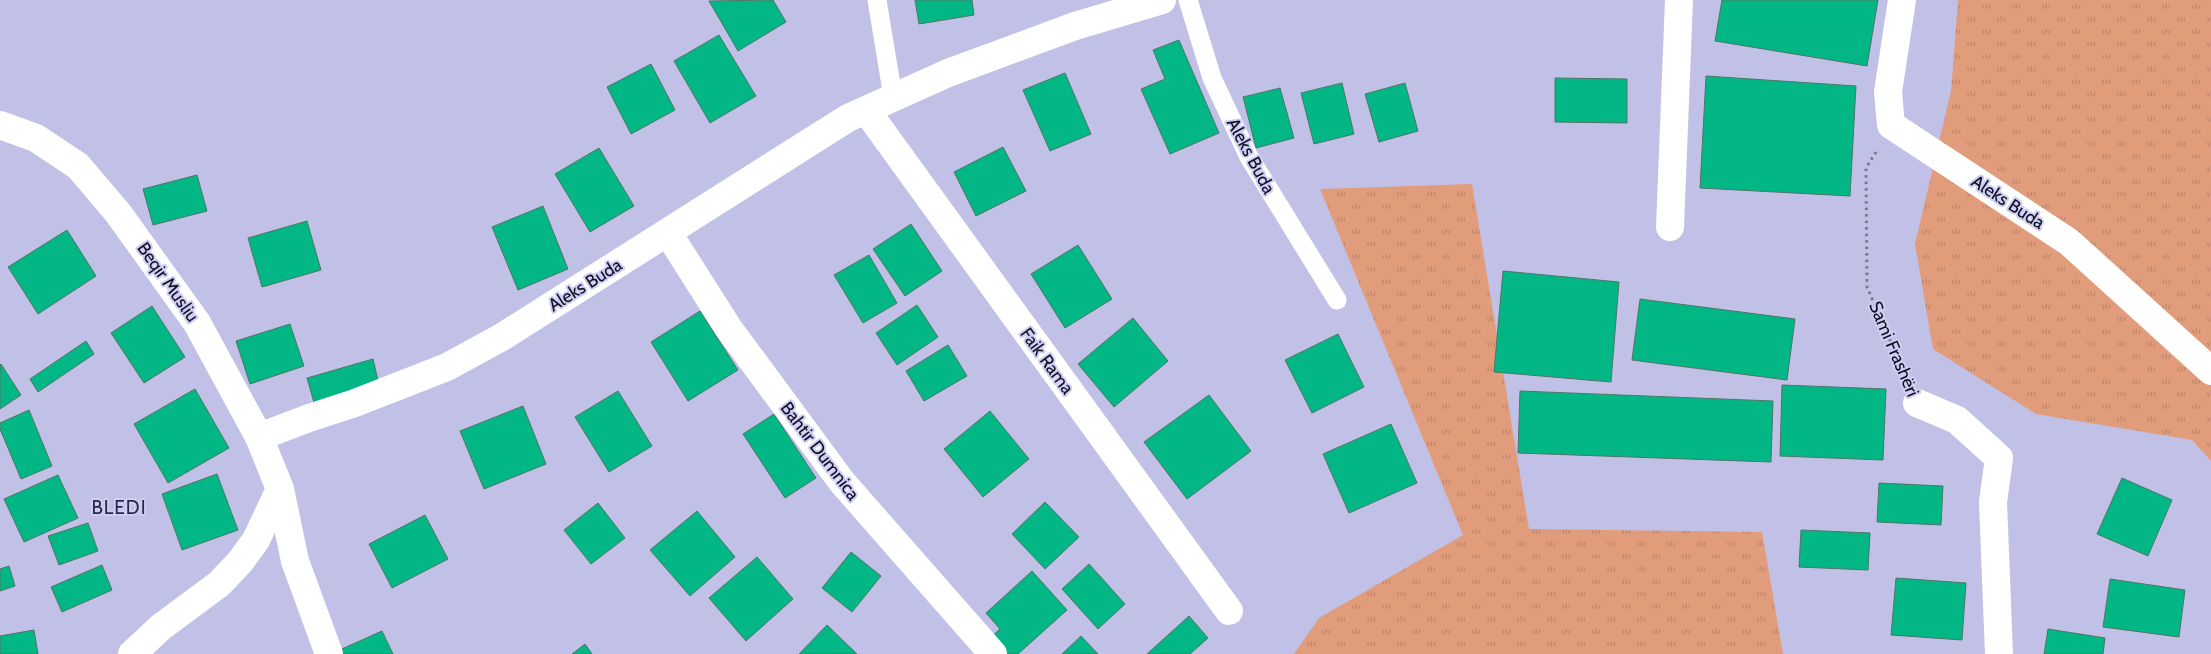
<svg xmlns="http://www.w3.org/2000/svg" width="2211" height="654" font-family="Cabin,sans-serif">
<style>
.grass{fill:url(#grass-tufts)}
.building{fill:#02b686;stroke:#4d7665}
.lines{fill:none;stroke-linecap:round;stroke-linejoin:round}
.path{stroke:#777793;stroke-width:3;stroke-dasharray:2.5 4;stroke-linecap:butt}
.lane{stroke:#fff;stroke-width:19}
.street{stroke:#fff;stroke-width:28}
.labels{text-anchor:middle;stroke-width:4;stroke-linejoin:round;paint-order:stroke}
.street-label{font-size:18px;fill:#100f1c;stroke:#cecdf5}
.neighbourhood-label{font-size:19px;letter-spacing:1px;fill:#2a2846;stroke:#cecdf5}
</style>
<defs>
<pattern id="grass-tufts" width="24" height="20" patternUnits="userSpaceOnUse" patternTransform="scale(1.25)"><rect width="24" height="20" fill="#e19c7c"/><path d="M3 7l-1-3M5 7V3M7 7l1-3M15 17l-1-3M17 17v-4M19 17l1-3" fill="none" stroke="#c0856b"/></pattern>
</defs>
<rect width="100%" height="100%" fill="#c1c1e7"/>
<g class="grass">
<polygon points="1958,0 2211,0 2211,461 2192,440 2036,414 1933,349 1915,244 1951,91"/>
<polygon points="1472,184 1529,529 1762,532 1783,654 1294,654 1319,618 1463,535 1320,189"/>
</g>
<g class="building">
<polygon points="773,0 786,22 738,51 709,1"/>
<polygon points="915,0 972,0 974,15 919,24"/>
<polygon points="1722,0 1878,0 1867,66 1715,41"/>
<polygon points="719,35 756,96 710,123 674,61"/>
<polygon points="1179,40 1219,133 1170,154 1141,89 1165,79 1153,50"/>
<polygon points="651,64 675,110 631,134 607,87"/>
<polygon points="1065,73 1091,134 1050,151 1023,90"/>
<polygon points="1706,76 1856,86 1850,196 1700,188"/>
<polygon points="1555,78 1627,79 1627,123 1555,122"/>
<polygon points="1342,83 1354,134 1314,144 1301,93"/>
<polygon points="1405,83 1418,131 1379,142 1365,94"/>
<polygon points="1280,88 1294,138 1256,148 1243,97"/>
<polygon points="1003,147 1026,191 976,216 954,172"/>
<polygon points="599,148 634,206 590,232 555,174"/>
<polygon points="197,175 207,211 153,225 143,189"/>
<polygon points="543,206 568,269 518,290 492,227"/>
<polygon points="307,221 321,270 262,287 248,238"/>
<polygon points="911,224 942,271 905,296 873,249"/>
<polygon points="67,230 96,276 38,314 8,267"/>
<polygon points="1078,245 1112,299 1065,328 1031,274"/>
<polygon points="869,255 897,303 863,323 834,275"/>
<polygon points="1503,271 1619,282 1611,382 1494,372"/>
<polygon points="1640,299 1795,319 1787,380 1632,360"/>
<polygon points="917,305 938,337 897,365 876,333"/>
<polygon points="152,306 185,357 144,383 111,333"/>
<polygon points="700,311 738,370 688,401 651,342"/>
<polygon points="1133,318 1168,361 1114,407 1078,364"/>
<polygon points="290,324 304,366 250,384 236,341"/>
<polygon points="1338,334 1364,387 1312,413 1285,360"/>
<polygon points="86,341 94,354 38,392 30,379"/>
<polygon points="948,345 967,376 924,401 906,371"/>
<polygon points="373,359 380,389 315,406 307,378"/>
<polygon points="1,364 21,395 0,409 0,365"/>
<polygon points="1782,385 1886,389 1883,460 1780,456"/>
<polygon points="195,389 229,448 168,483 134,424"/>
<polygon points="618,391 652,446 609,472 575,417"/>
<polygon points="1520,391 1773,401 1771,462 1518,453"/>
<polygon points="1209,395 1251,451 1187,499 1144,442"/>
<polygon points="523,406 546,464 484,489 460,431"/>
<polygon points="29,410 52,466 21,479 0,429 0,423"/>
<polygon points="990,411 1029,459 983,497 944,449"/>
<polygon points="774,414 816,478 785,498 743,434"/>
<polygon points="1391,424 1417,483 1349,513 1323,454"/>
<polygon points="217,474 238,530 182,550 162,494"/>
<polygon points="58,475 78,518 24,542 4,499"/>
<polygon points="2122,478 2172,500 2148,556 2097,534"/>
<polygon points="1879,483 1943,486 1941,525 1877,522"/>
<polygon points="1045,502 1079,537 1045,569 1012,534"/>
<polygon points="598,503 625,538 591,564 564,530"/>
<polygon points="697,511 735,557 690,596 650,550"/>
<polygon points="425,515 448,559 392,588 369,544"/>
<polygon points="88,523 98,551 59,565 48,536"/>
<polygon points="1801,530 1870,533 1868,570 1799,567"/>
<polygon points="851,552 881,576 852,612 822,588"/>
<polygon points="757,557 793,599 746,641 709,598"/>
<polygon points="1089,564 1125,604 1098,629 1062,589"/>
<polygon points="102,565 112,590 62,612 51,587"/>
<polygon points="9,566 15,586 0,591 0,569"/>
<polygon points="1032,571 1067,610 1018,654 1007,654 991,637 1000,629 986,613"/>
<polygon points="1896,578 1966,583 1962,640 1891,635"/>
<polygon points="2110,579 2185,590 2179,637 2103,627"/>
<polygon points="1189,616 1208,638 1190,654 1147,654"/>
<polygon points="827,625 857,654 799,654"/>
<polygon points="2048,629 2105,638 2103,654 2044,654"/>
<polygon points="34,630 38,654 0,654 0,636"/>
<polygon points="382,631 393,654 336,654 335,652"/>
<polygon points="1081,636 1098,654 1062,654"/>
<polygon points="585,644 592,654 572,654"/>
</g>
<g class="lines">
<polyline class="path" points="1876,152 1866,168 1867,287 1905,375"/>
<g class="lane">
<polyline points="877,0 893,97"/>
<polyline points="1188,0 1212,78 1249,157 1337,300"/>
</g>
<g class="street">
<polyline points="1902,0 1888,92 1891,125 2069,242 2211,371"/>
<polyline points="866,110 1229,611"/>
<polyline points="0,125 36,138 78,166 118,213 197,323 259,437 280,489 295,561 329,654"/>
<polyline points="1670,227 1679,0"/>
<polyline points="668,233 729,329 842,482 993,654"/>
<polyline points="1917,403 1957,420 1999,458 1993,502 1999,654"/>
<polyline points="259,437 309,418 355,403 447,367 502,337 848,118 948,73 1075,26 1162,0"/>
<polyline points="132,654 161,627 219,584 240,562 256,540 280,489"/>
</g>
</g>
<g class="labels">
<g class="street-label">
<text transform="translate(1251 156) rotate(62)" y="6">Aleks Buda</text>
<text transform="translate(2008 202) rotate(33)" y="6">Aleks Buda</text>
<text transform="translate(168 282) rotate(55)" y="6">Beqir Musliu</text>
<text transform="translate(585 285) rotate(-32)" y="6">Aleks Buda</text>
<text transform="translate(1894 349) rotate(67)" y="6">Sami Frashëri</text>
<text transform="translate(1047 361) rotate(54)" y="6">Faik Rama</text>
<text transform="translate(820 451) rotate(53)" y="6">Bahtir Dumnica</text>
</g>
<g class="neighbourhood-label">
<text x="119" y="514">BLEDI</text>
</g>
</g>
</svg>
